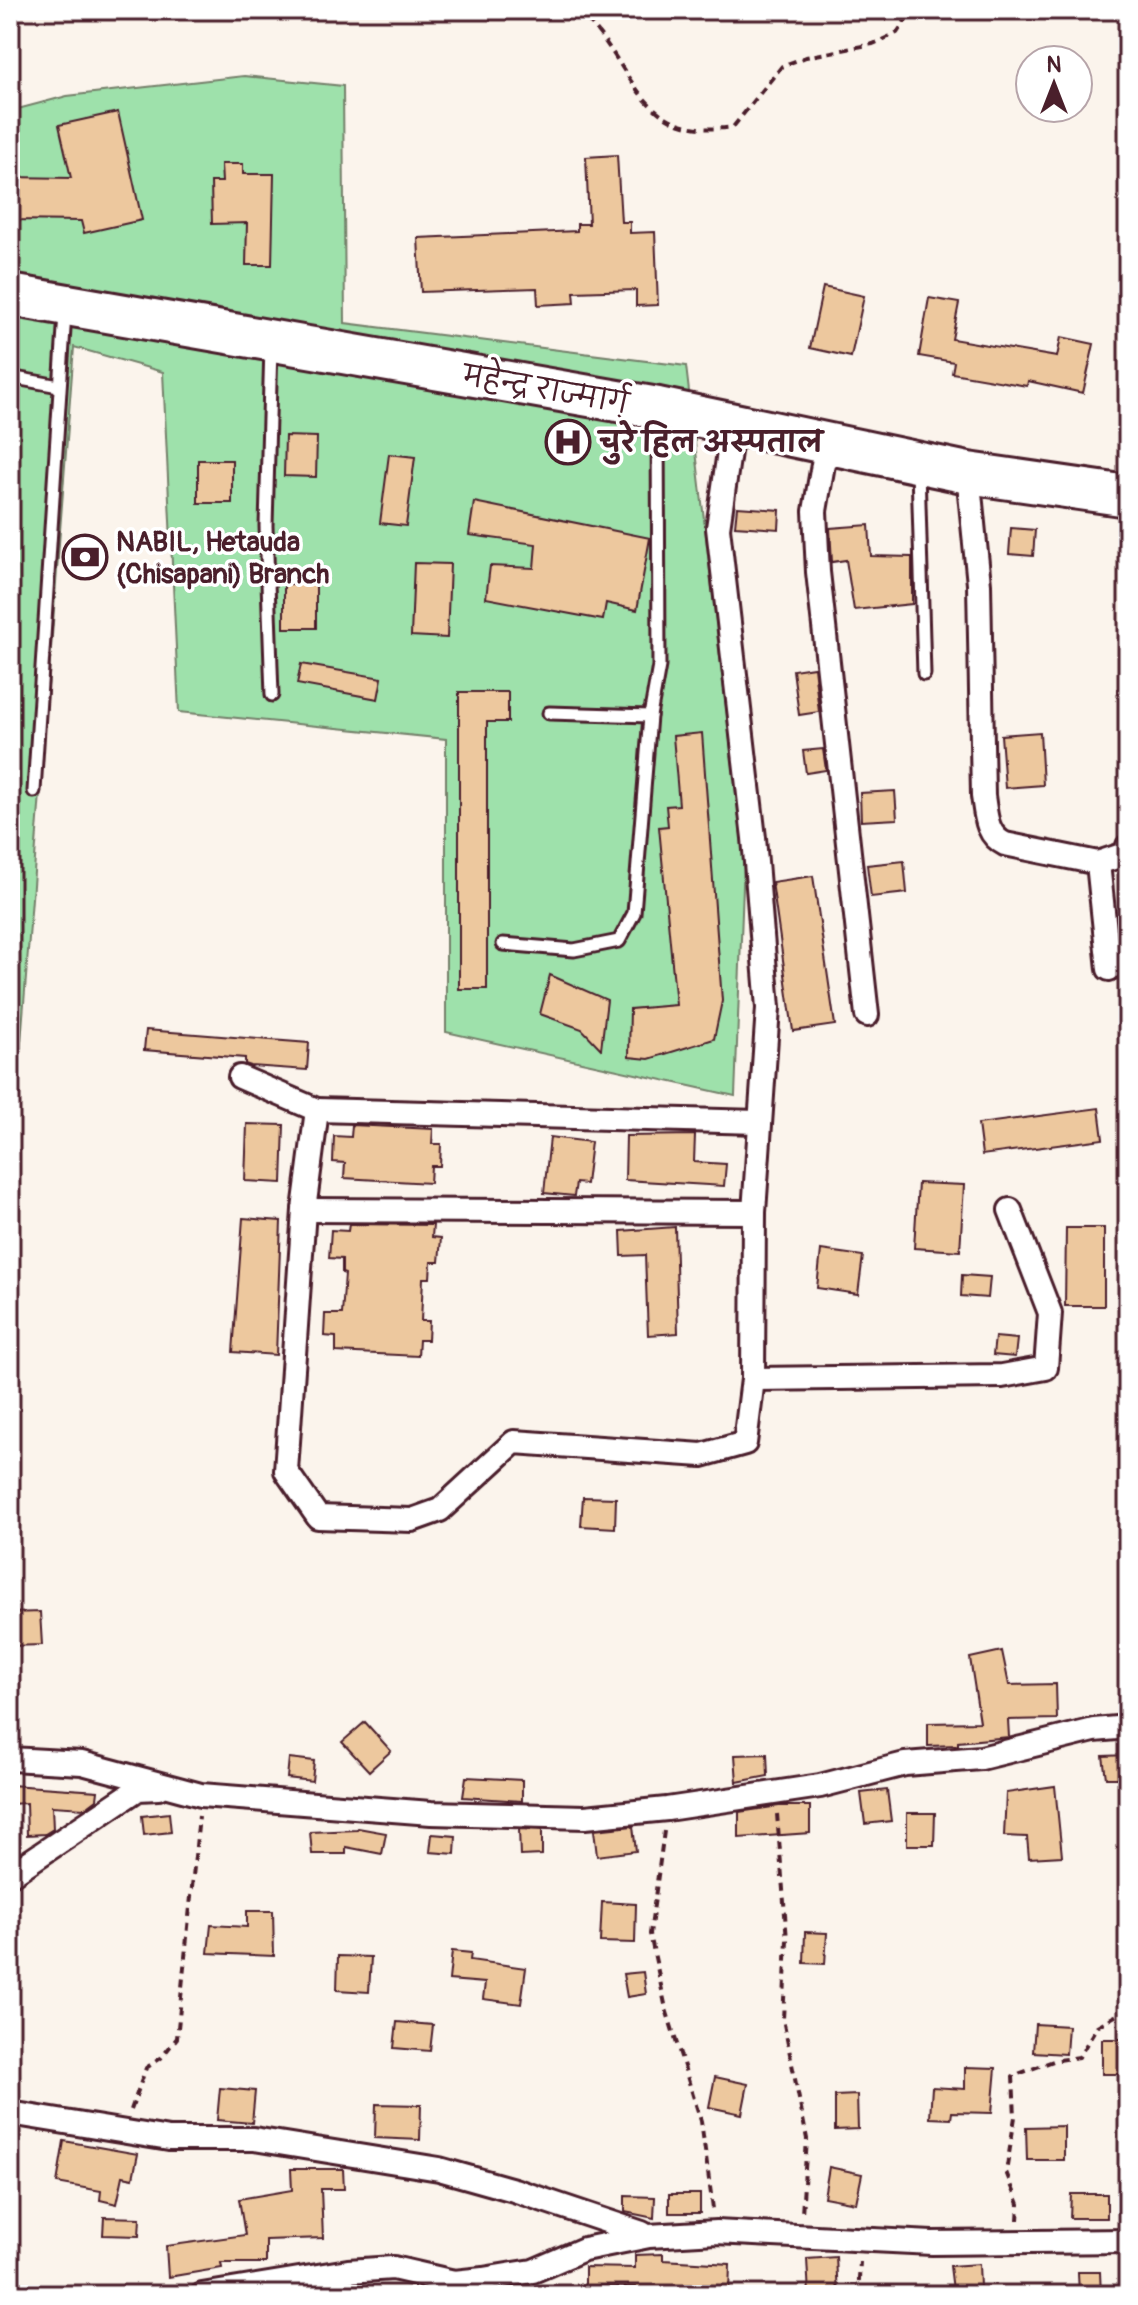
<svg xmlns="http://www.w3.org/2000/svg" width="1138" height="2305" font-family="Pangolin,'Playpen Sans Deva',sans-serif">
<style>
.green{fill:#9ee1ab;stroke:#74806b;stroke-width:2}
.building{fill:#edc89e;stroke:#4a1f2b;stroke-width:2}
.lines{fill:none;stroke-linecap:round;stroke-linejoin:round}
.lane-casing{stroke:#4a1f2b;stroke-width:17}
.street-casing{stroke:#4a1f2b;stroke-width:28}
.highway-casing{stroke:#4a1f2b;stroke-width:46}
.path{stroke:#4a1f2b;stroke-width:4;stroke-dasharray:8 6;stroke-linecap:butt}
.lane{stroke:#fff;stroke-width:11}
.street{stroke:#fff;stroke-width:22}
.highway{stroke:#fff;stroke-width:40}
.labels{text-anchor:middle;stroke-width:7;stroke-linejoin:round;paint-order:stroke}
.street-label{font-size:28px;fill:#4a1f2b;stroke:#fff}
.poi-label{font-size:28px;font-weight:bold;fill:#4a1f2b;stroke:#fff;text-anchor:start}
</style>
<rect width="100%" height="100%" fill="#fbf4ec"/>
<filter id="ink" filterUnits="userSpaceOnUse"><feTurbulence type="fractalNoise" baseFrequency=".0125" numOctaves="2"/><feDisplacementMap in="SourceGraphic" scale="16" xChannelSelector="R" yChannelSelector="G"/><feConvolveMatrix kernelMatrix="1 2 1 2 8 2 1 2 1" color-interpolation-filters="sRGB"/></filter>
<g filter="url(#ink)">
<polygon class="green" points="244,76 343,86 345,323 686,366 744,860 735,1096 446,1032 446,739 179,712 163,372 74,347 18,1082 10,1081 10,111 67,96"/>
<g class="building">
<polygon points="118,112 142,220 84,233 81,221 10,220 10,177 71,178 59,125"/>
<polygon points="617,155 621,222 630,222 630,233 655,232 658,305 636,306 636,290 574,292 575,303 538,305 537,288 421,292 418,238 577,231 577,224 589,224 586,157"/>
<polygon points="221,164 243,164 243,174 274,174 272,265 246,265 247,223 212,224 211,182 222,182"/>
<polygon points="823,287 864,296 851,357 810,348"/>
<polygon points="929,298 959,303 952,339 1057,357 1061,337 1094,344 1083,393 1028,381 1027,386 952,373 954,362 919,356"/>
<polygon points="285,436 317,437 316,477 284,476"/>
<polygon points="389,454 415,457 406,526 380,523"/>
<rect x="198" y="460" width="34" height="43"/>
<polygon points="474,502 650,538 637,610 606,603 603,620 486,598 490,566 534,568 536,544 469,535"/>
<polygon points="737,507 780,510 779,529 735,526"/>
<polygon points="869,525 871,556 912,557 912,604 854,610 846,560 832,562 830,528"/>
<polygon points="1011,528 1035,530 1033,556 1009,554"/>
<polygon points="414,563 450,564 447,638 411,636"/>
<rect x="284" y="584" width="32" height="44"/>
<polygon points="301,664 382,678 378,699 297,684"/>
<polygon points="814,667 819,712 799,715 793,670"/>
<polygon points="459,692 508,692 508,722 487,722 487,989 459,989"/>
<polygon points="1040,732 1043,785 1005,788 1001,735"/>
<polygon points="702,733 722,1001 714,1039 649,1059 629,1057 630,1009 676,1005 659,827 668,826 666,806 679,805 673,736"/>
<polygon points="823,749 826,770 806,773 803,751"/>
<polygon points="895,791 897,819 861,821 860,793"/>
<polygon points="904,861 907,893 871,897 867,865"/>
<polygon points="813,876 835,1025 793,1031 772,882"/>
<polygon points="550,975 607,1000 601,1049 582,1029 540,1014"/>
<polygon points="146,1030 309,1043 307,1070 251,1066 245,1064 245,1058 144,1050"/>
<polygon points="1099,1108 1103,1139 982,1155 978,1124"/>
<polygon points="247,1124 284,1125 282,1183 245,1181"/>
<polygon points="352,1125 433,1129 432,1144 441,1144 440,1166 431,1166 430,1183 344,1178 345,1163 333,1162 334,1136 351,1137"/>
<polygon points="695,1135 694,1162 726,1164 724,1186 625,1180 626,1136"/>
<polygon points="550,1137 591,1142 586,1184 576,1183 574,1196 544,1193"/>
<polygon points="918,1183 964,1185 960,1251 914,1248"/>
<polygon points="243,1218 281,1221 276,1355 233,1352"/>
<polygon points="349,1224 433,1225 432,1237 441,1238 439,1262 431,1262 430,1278 423,1278 421,1321 429,1321 428,1340 419,1340 418,1356 336,1352 336,1337 324,1336 325,1314 342,1314 345,1274 342,1273 342,1259 329,1258 331,1230 348,1231"/>
<polygon points="675,1227 678,1333 648,1335 645,1255 622,1256 621,1231"/>
<polygon points="1066,1228 1104,1228 1104,1306 1065,1306"/>
<polygon points="821,1250 863,1256 858,1294 817,1288"/>
<polygon points="962,1275 990,1277 988,1298 961,1296"/>
<polygon points="995,1337 1017,1339 1015,1357 993,1355"/>
<polygon points="583,1497 616,1498 615,1528 581,1526"/>
<polygon points="40,1612 42,1645 10,1646 10,1613"/>
<polygon points="1002,1651 1009,1685 1056,1684 1057,1719 1008,1720 1009,1737 958,1742 958,1745 928,1746 928,1723 980,1722 970,1658"/>
<polygon points="365,1722 391,1751 369,1771 342,1742"/>
<polygon points="767,1754 768,1776 737,1782 735,1755"/>
<polygon points="1128,1755 1128,1778 1106,1778 1103,1756"/>
<polygon points="289,1758 314,1761 312,1781 287,1778"/>
<polygon points="466,1777 522,1780 522,1801 463,1797"/>
<polygon points="10,1785 98,1791 97,1799 85,1808 52,1806 53,1829 45,1834 27,1835 26,1803 10,1804"/>
<polygon points="1055,1786 1062,1856 1029,1858 1027,1837 1004,1836 1006,1793"/>
<polygon points="887,1790 891,1821 865,1824 861,1793"/>
<polygon points="779,1806 810,1806 810,1833 739,1838 739,1812"/>
<polygon points="169,1813 171,1832 144,1835 142,1816"/>
<polygon points="907,1813 935,1813 934,1845 907,1845"/>
<polygon points="633,1826 636,1851 597,1856 594,1830"/>
<polygon points="358,1828 386,1833 382,1854 346,1847 346,1854 312,1854 310,1832 357,1830"/>
<polygon points="519,1829 542,1830 542,1855 520,1856"/>
<polygon points="432,1834 456,1836 455,1854 430,1852"/>
<polygon points="602,1902 636,1904 635,1943 600,1942"/>
<polygon points="247,1911 273,1911 274,1956 208,1953 211,1925 247,1927"/>
<polygon points="805,1932 827,1933 825,1964 804,1963"/>
<polygon points="452,1951 471,1953 470,1960 526,1968 521,2004 483,1999 485,1983 449,1980"/>
<polygon points="338,1956 371,1957 369,1992 337,1990"/>
<polygon points="643,1972 646,1994 627,1997 623,1974"/>
<polygon points="397,2022 433,2025 430,2051 394,2048"/>
<polygon points="1035,2024 1068,2026 1066,2054 1033,2052"/>
<rect x="1102" y="2039" width="21" height="35"/>
<polygon points="965,2067 996,2068 992,2113 952,2112 951,2119 930,2118 932,2087 965,2089"/>
<polygon points="715,2077 748,2084 742,2114 709,2107"/>
<polygon points="220,2088 255,2091 252,2123 217,2120"/>
<polygon points="857,2095 858,2129 835,2130 835,2096"/>
<polygon points="376,2104 421,2105 420,2140 375,2138"/>
<polygon points="1064,2126 1064,2160 1027,2160 1026,2127"/>
<polygon points="64,2141 138,2154 133,2178 123,2176 117,2204 100,2200 101,2191 57,2183"/>
<polygon points="829,2167 862,2174 856,2203 824,2197"/>
<polygon points="291,2169 343,2169 344,2189 321,2189 323,2238 266,2240 266,2263 221,2263 222,2268 168,2277 166,2246 245,2235 239,2199 292,2190"/>
<rect x="669" y="2194" width="31" height="19"/>
<polygon points="1071,2194 1107,2194 1107,2218 1070,2218"/>
<polygon points="625,2196 655,2197 654,2218 625,2212"/>
<polygon points="104,2217 140,2218 139,2236 103,2235"/>
<polygon points="663,2254 663,2260 730,2264 729,2293 636,2295 636,2287 585,2286 585,2267 635,2268 635,2255"/>
<polygon points="836,2257 838,2295 809,2295 807,2259"/>
<polygon points="979,2264 980,2287 953,2290 950,2266"/>
<polygon points="1078,2272 1100,2272 1101,2295 1079,2295"/>
</g>
<g class="lines">
<g class="lane-casing">
<g id="lane">
<polyline points="271,346 266,526 272,695"/>
<polyline points="10,377 59,386"/>
<polyline points="918,470 924,674"/>
<polyline points="549,713 650,716 659,666 658,415"/>
<polyline points="34,791 65,313"/>
<polyline points="503,944 574,950 619,941 634,913 650,716"/>
</g>
</g>
<g class="street-casing">
<g id="street">
<polyline points="827,441 815,511 818,572 867,1015"/>
<path d="M968 473 979 584 983 796C986 815 986 835 1005 844L1098 863 1109 969"/>
<polyline points="1098,863 1125,854 1128,846"/>
<polyline points="240,1077 317,1110 304,1210 286,1471 318,1517 412,1520 440,1510 514,1442 702,1455 745,1443 753,1379 754,1212 768,1008 754,838 718,528 733,424"/>
<polyline points="317,1110 759,1122"/>
<polyline points="304,1210 754,1212"/>
<polyline points="753,1379 1002,1376 1046,1368 1050,1313 1010,1210"/>
<polyline points="10,1759 82,1763 201,1795 431,1813 585,1817 667,1809 820,1786 905,1764 981,1758 1094,1730 1128,1727"/>
<polyline points="10,1875 138,1789 158,1788"/>
<polyline points="10,2113 169,2139 254,2139 439,2169 514,2190 642,2233"/>
<polyline points="202,2295 348,2271 393,2268 454,2282 483,2279 533,2271 584,2249 649,2236 716,2232 932,2243 1128,2241"/>
</g>
</g>
<g class="highway-casing">
<polyline id="highway" points="10,295 658,408 968,473 1128,496"/>
</g>
<g class="path">
<path d="M577 10C635 60 633 141 733 127L782 66 806 57 873 44 897 33 912 10"/>
<polyline points="777,1814 787,1940 783,2019 807,2139 802,2214"/>
<polyline points="664,1831 650,1934 666,2009 701,2121 713,2209"/>
<polyline points="131,2110 146,2068 161,2058 177,2038 199,1816"/>
<polyline points="1018,2220 1019,2204 1006,2172 1015,2117 1013,2076 1053,2061 1079,2057 1097,2026 1128,2009"/>
<polyline points="858,2295 860,2262"/>
</g>
<use href="#lane" class="lane"/>
<use href="#street" class="street"/>
<use href="#highway" class="highway"/>
</g>
</g>
<defs>
<g id="hospital-ring" transform="scale(2.3)"><circle r="9.5" fill="#fff" stroke="#4a1f2b" stroke-width="1.5"/><path d="M-5-5h3v3.5h4V-5h3V5h-3V1.5h-4V5h-3Z" fill="#4a1f2b"/></g>
<g id="bank-ring" transform="scale(2.3)"><circle r="9.5" fill="#fff" stroke="#4a1f2b" stroke-width="1.5"/><path d="M-6-4H6V4H-6ZM0-2.3a2.3 2.3 0 1 0 0 4.6a2.3 2.3 0 1 0 0-4.6Z" fill="#4a1f2b"/></g>
</defs>
<g fill-rule="evenodd">
<use href="#hospital-ring" x="568" y="442"/>
<use href="#bank-ring" x="85" y="557"/>
</g>
<g class="labels">
<g class="street-label">
<text transform="translate(546 389) rotate(10)" y="10">महेन्द्र राज्मार्ग्</text>
</g>
<g class="poi-label">
<text x="599" y="452">चुरे हिल अस्पताल</text>
<text x="116" y="551">NABIL, Hetauda<tspan x="116" dy="32">(Chisapani) Branch</tspan></text>
</g>
</g>
<rect width="1138" height="2305" fill="none" stroke="#fff" stroke-width="40"/>
<rect x="20" y="20" width="1098" height="2265" fill="none" stroke="#4a1f2b" stroke-width="3" filter="url(#ink)"/>
<g transform="translate(1054 84)"><circle r="38" fill="#ffffff" stroke="#b7a5aa" stroke-width="2"/>
<path d="M0-6L14 30L0 20L-14 30Z" fill="#4a1f2b"/>
<text y="-12" font-size="22" font-weight="bold" text-anchor="middle" fill="#4a1f2b">N</text>
</g>
</svg>
